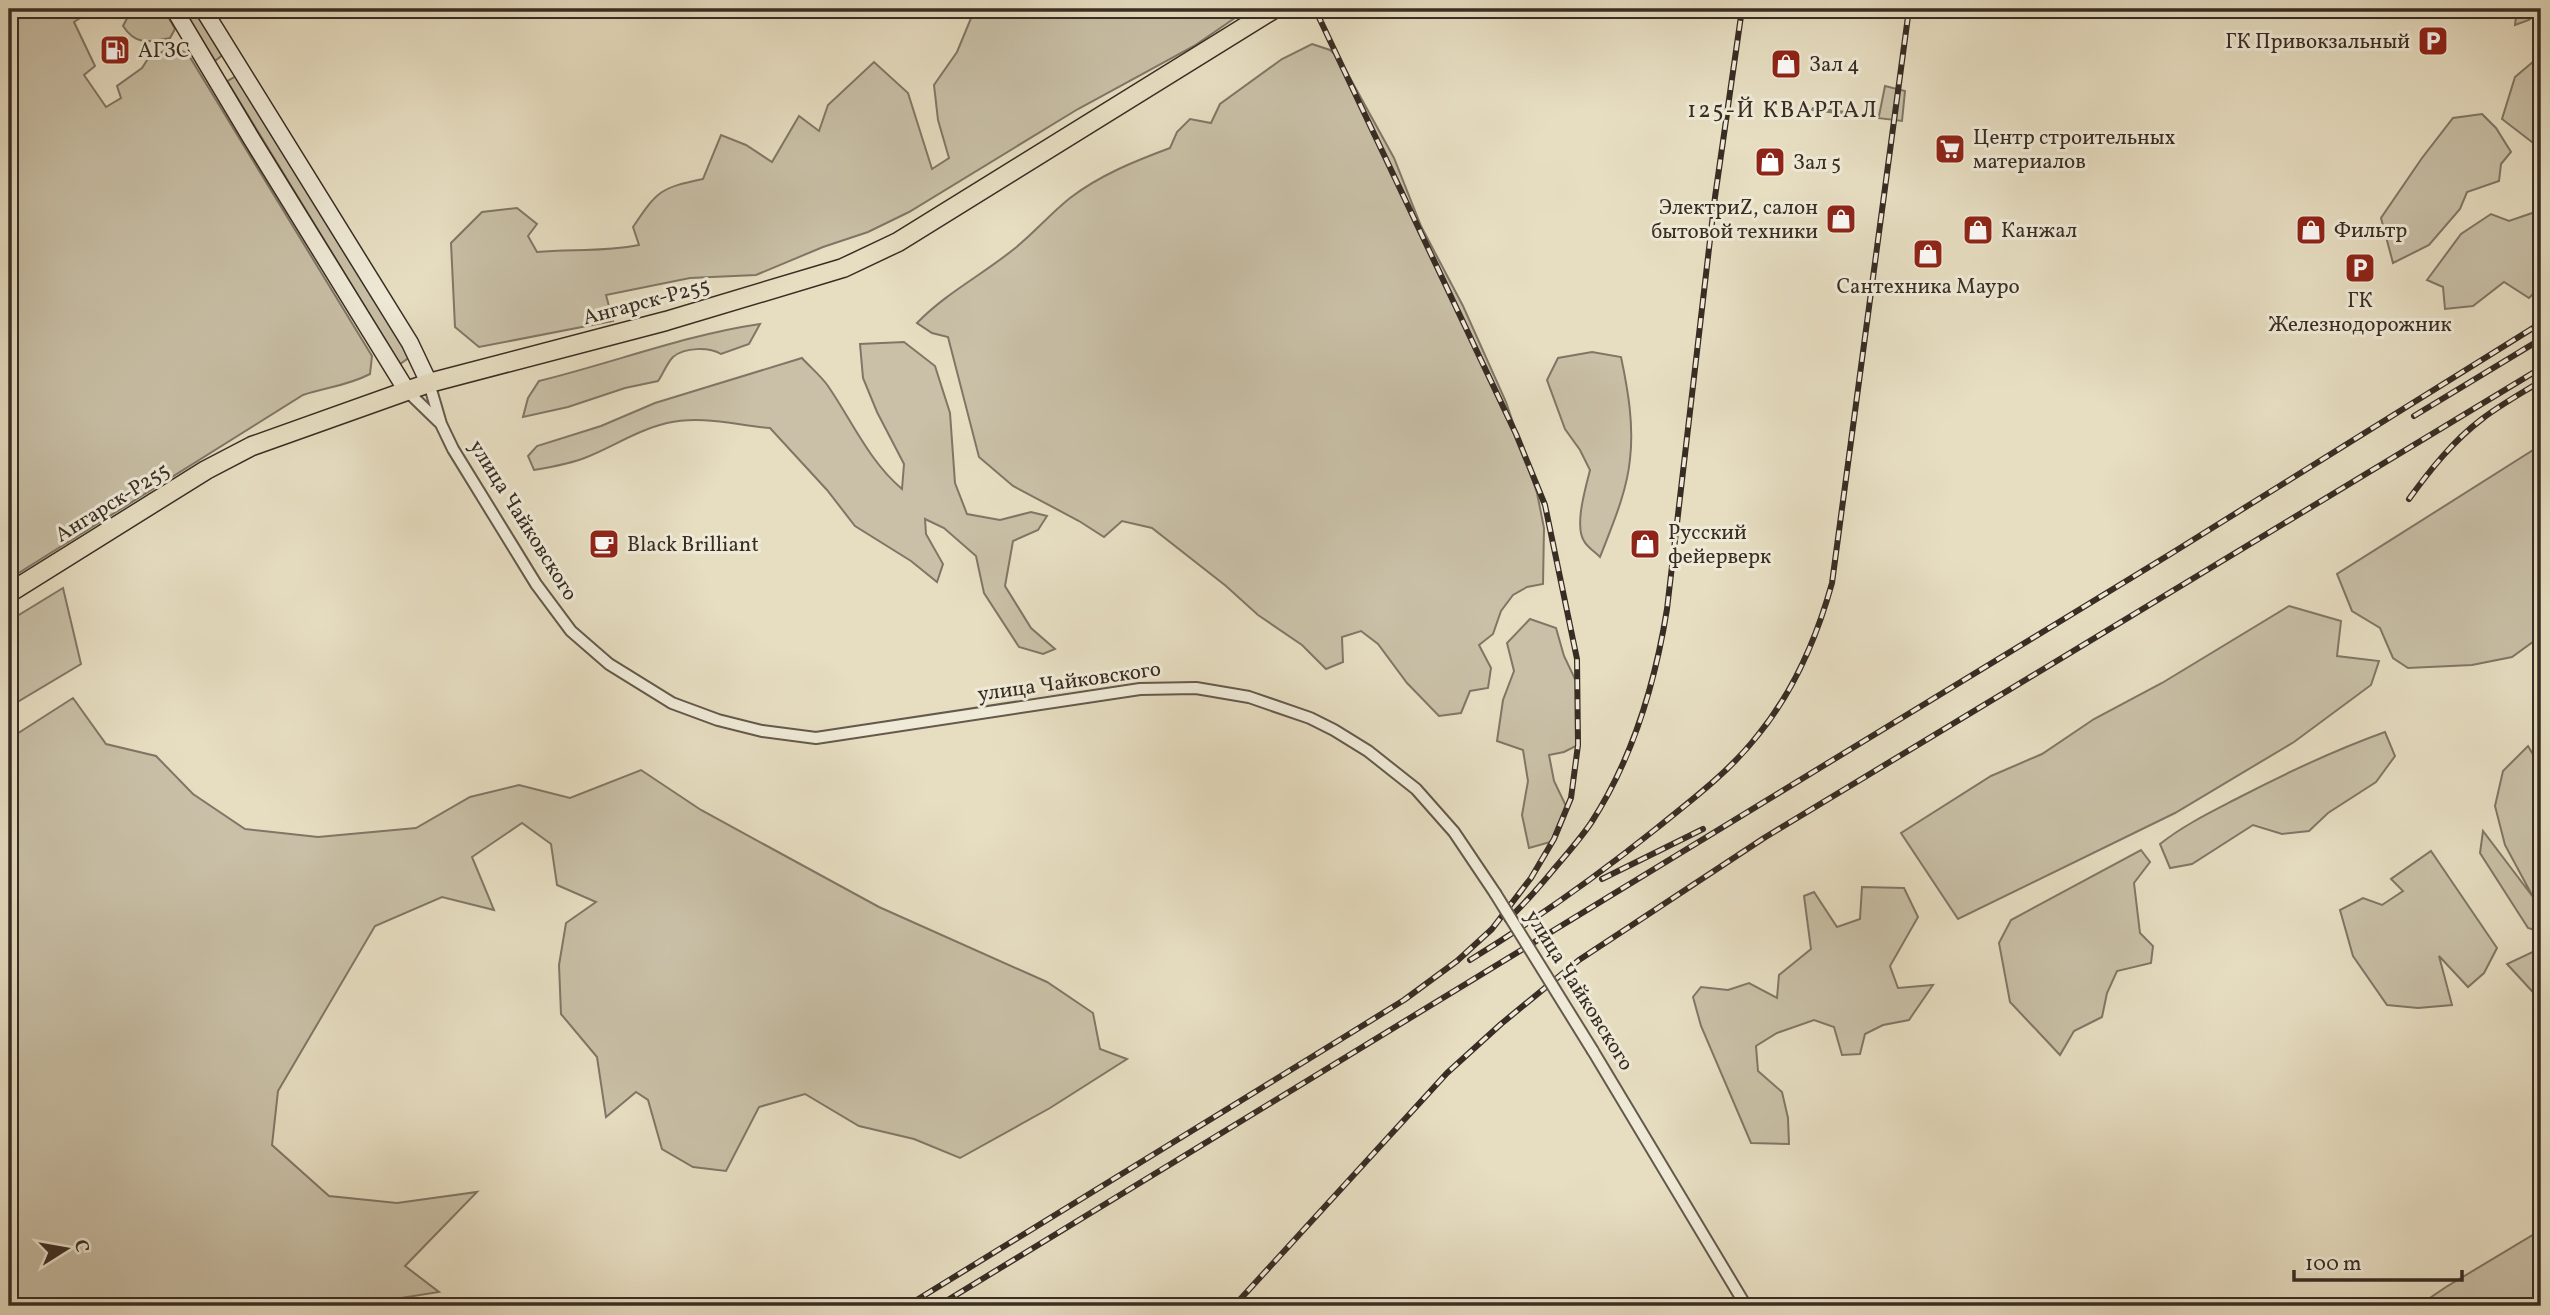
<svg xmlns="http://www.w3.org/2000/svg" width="2550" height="1315" font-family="Vollkorn,serif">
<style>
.green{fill:#c9c0a7;stroke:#807666;stroke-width:2}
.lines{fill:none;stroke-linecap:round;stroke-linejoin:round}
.minor-casing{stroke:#64594c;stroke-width:14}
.secondary-casing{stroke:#382d24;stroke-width:19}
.primary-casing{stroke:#382d24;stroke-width:21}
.minor{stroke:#efead7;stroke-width:10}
.secondary{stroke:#efead7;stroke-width:16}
.primary{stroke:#e7dec2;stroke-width:18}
.rail-casing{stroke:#382d24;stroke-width:6}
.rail{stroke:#efead7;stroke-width:3.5;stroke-dasharray:10;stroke-linecap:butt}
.minor-bridge-casing{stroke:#64594c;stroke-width:14;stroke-linecap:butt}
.minor-bridge{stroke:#efead7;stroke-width:10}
.labels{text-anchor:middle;stroke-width:6;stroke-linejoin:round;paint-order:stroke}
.poi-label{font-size:21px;fill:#382d24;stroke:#efead7;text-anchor:start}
.street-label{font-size:21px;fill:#382d24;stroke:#efead7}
.neighbourhood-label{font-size:23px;letter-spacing:2px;fill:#382d24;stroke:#efead7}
</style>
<rect width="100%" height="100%" fill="#e7dec2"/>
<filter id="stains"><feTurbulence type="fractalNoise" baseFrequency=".00286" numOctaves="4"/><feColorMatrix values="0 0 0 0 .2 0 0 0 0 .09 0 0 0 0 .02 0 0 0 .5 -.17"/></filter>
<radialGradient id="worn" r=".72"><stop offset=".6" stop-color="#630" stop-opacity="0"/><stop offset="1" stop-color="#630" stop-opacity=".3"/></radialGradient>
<g class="green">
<path d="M9 9H94L74 22 95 66 84 75 106 107 121 98 117 86 142 68 149 57 174 47 188 54 372 356 370 374C347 386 327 387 303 395L9 579Z"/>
<path d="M132 9H164L175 29 170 38C149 42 136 46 123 26Z"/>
<polygon points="183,9 197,9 225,53 215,61"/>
<path d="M977 9H1248L1194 46 1078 109 909 212 868 232 823 247 756 275 690 278 606 295 613 321 479 347 455 327 451 243 482 212 517 208 537 224 528 236 537 252C571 249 605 252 639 245L633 227C658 190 660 188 703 179L721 135 746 145 772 162 799 116 819 131 828 105 874 62 908 93 932 169 949 158 938 120 934 85 957 52 974 11Z"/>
<polygon points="2517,9 2541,9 2529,20 2515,25"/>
<path d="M1312 44 1330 50 1339 58 1394 158 1421 226 1463 306 1506 402 1537 493 1544 528 1543 584 1527 587 1513 595 1501 611 1493 634 1479 645 1491 668 1488 688 1470 691 1461 713 1439 716 1407 683 1378 644 1361 631 1342 637 1343 662 1326 669 1302 645 1258 615 1226 586 1152 528 1122 521 1104 537 1079 521 1013 486 979 457 948 337 932 333 917 323C946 293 982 275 1014 249 1034 233 1050 214 1070 198 1100 175 1135 161 1170 148L1177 132 1190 119 1211 123 1220 104 1282 59Z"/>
<polygon points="2534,61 2541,65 2541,149 2502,119 2515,77"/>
<polygon points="238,75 410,357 400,364 227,81"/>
<polygon points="1885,86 1905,91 1902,121 1812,110 1813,108 1879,116"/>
<polygon points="2482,114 2496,128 2511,152 2501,164 2499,181 2467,192 2460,209 2429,245 2393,263 2381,218 2422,158 2453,118"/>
<polygon points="2541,210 2541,286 2529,298 2504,282 2473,306 2445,309 2443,287 2427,280 2461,234 2491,214 2509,221"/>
<path d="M760 324 749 344 721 354C709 347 685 347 673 357 667 363 663 374 658 381L625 388 568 407 523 417 528 398 539 381C613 363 685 335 760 324Z"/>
<path d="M904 342 935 366 950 413 955 483 967 514 1000 520 1031 512 1047 516 1038 530 1013 541 1005 586 1031 628 1055 649 1043 654 1019 647 984 593 976 556 944 528 925 519 926 534 943 564 937 582 911 561 855 526 827 490 770 428C736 425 701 415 667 423 638 430 614 446 587 457 570 464 552 467 534 470L528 456 537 446 601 426 655 403 802 358C810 367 821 376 828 386 852 421 869 461 902 489L904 464 877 412 863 378 860 344Z"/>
<path d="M1592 352 1621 357C1628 390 1634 425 1630 459 1627 492 1612 526 1600 557 1595 552 1587 547 1584 541 1574 525 1586 487 1590 470L1580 450 1565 429 1547 380 1558 358Z"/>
<polygon points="2541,445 2541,636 2512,657 2472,665 2408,668 2393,658 2380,628 2352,611 2337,574"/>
<polygon points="63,588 81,664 9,707 9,621"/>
<polygon points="2289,606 2341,621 2337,656 2379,661 2371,685 2294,742 2175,813 1958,919 1901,833 1991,776 2042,754 2094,719 2162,683"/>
<polygon points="1530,619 1556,628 1564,656 1576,681 1580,744 1564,752 1549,755 1554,781 1566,806 1554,841 1529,848 1522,815 1528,781 1523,750 1497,741 1503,700 1514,671 1507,643"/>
<polygon points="73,698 106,744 156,756 193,794 245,829 318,837 416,828 470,797 519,785 570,798 641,770 701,810 879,907 1047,982 1093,1013 1100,1049 1127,1059 1050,1108 960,1158 914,1139 859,1126 805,1094 759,1107 726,1171 693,1167 662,1149 648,1100 636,1092 606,1117 597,1057 561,1014 559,965 566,923 596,902 557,885 551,844 522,823 472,857 494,910 442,897 375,926 278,1091 272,1145 329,1196 397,1203 477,1192 405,1266 439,1292 364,1304 362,1306 9,1306 9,739"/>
<path d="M2385 732 2395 756 2376 782 2328 813 2309 831 2282 834 2253 825 2192 864 2170 868 2160 844C2184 825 2211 812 2238 798 2286 773 2335 750 2385 732Z"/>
<polygon points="2528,746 2541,768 2541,932 2528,928 2480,853 2483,831 2533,897 2505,845 2495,806 2503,771"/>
<polygon points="2141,850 2150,862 2134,883 2140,933 2153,946 2151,963 2117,971 2107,993 2102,1017 2074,1031 2060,1055 2010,1002 1999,943 2011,920"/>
<polygon points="2431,851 2497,948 2484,973 2468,987 2439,956 2452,1005 2418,1008 2387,1005 2353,956 2340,910 2363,898 2382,905 2403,891 2391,879"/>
<polygon points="1862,887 1904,888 1918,917 1890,966 1898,988 1933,985 1909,1020 1883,1025 1865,1034 1860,1054 1842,1055 1834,1027 1814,1020 1777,1033 1756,1046 1758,1071 1782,1092 1788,1118 1789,1144 1751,1143 1701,1026 1693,997 1701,987 1728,990 1749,983 1777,998 1779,975 1811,949 1804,896 1814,892 1837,927 1860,919"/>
<polygon points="2541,948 2541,1001 2507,964"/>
<polygon points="2541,1230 2541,1306 2418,1306 2446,1287"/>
</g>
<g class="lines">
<g class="minor-casing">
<g id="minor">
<polyline points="429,383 441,424 453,449 536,584 571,631 609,664 672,703 718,720 762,731 816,738 1140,689 1196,688 1249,697 1310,718 1334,730 1368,751 1416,789 1454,832 1495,893"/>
<polyline points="407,391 439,422"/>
<polyline points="1593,1051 1746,1306"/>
</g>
</g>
<g class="secondary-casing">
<g id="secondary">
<polyline points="174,9 251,138 407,391"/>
<polyline points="203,9 410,343 429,383"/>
</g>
</g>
<g class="primary-casing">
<polyline id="primary" points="9,593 206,470 252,446 429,383 666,321 843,268 898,242 1274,9"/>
</g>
<use href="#minor" class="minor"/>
<use href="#secondary" class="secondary"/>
<use href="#primary" class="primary"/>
<g class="rail-casing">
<g id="rail">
<polyline points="2414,416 2541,339"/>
<path d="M2409 499C2430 470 2453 441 2482 419 2500 405 2522 393 2541 381"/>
<polyline points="1602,879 1703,829"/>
<path d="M1507 920C1525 904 1539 887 1554 869 1567 854 1580 839 1591 823 1633 758 1655 684 1667 609L1715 197 1742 9"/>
<path d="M1470 960C1535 920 1597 876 1657 828 1693 799 1729 772 1758 735 1794 691 1817 637 1832 583L1909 9"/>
<polyline points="907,1306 1341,1039 1404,1000 1457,961 1492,929 1531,878 1554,839 1571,798 1578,745 1577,659 1545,505 1516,434 1315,9"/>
<polyline points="938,1306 2172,553 2541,323"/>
<polyline points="1234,1306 1447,1073 1501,1024 1579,960 1764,838 2541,368"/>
</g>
</g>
<use href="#rail" class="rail"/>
<g class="minor-bridge-casing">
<polyline id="minor-bridge" points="1495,893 1593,1051"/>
</g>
<use href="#minor-bridge" class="minor-bridge"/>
</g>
<defs>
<g id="parking-square" transform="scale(1.575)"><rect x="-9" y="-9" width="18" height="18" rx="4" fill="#8f2418" stroke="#efead7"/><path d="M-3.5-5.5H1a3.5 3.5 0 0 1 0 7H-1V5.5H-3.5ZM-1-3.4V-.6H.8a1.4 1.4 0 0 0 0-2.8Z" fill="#fff"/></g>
<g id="fuel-square" transform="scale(1.575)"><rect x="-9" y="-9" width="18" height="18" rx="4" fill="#8f2418" stroke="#efead7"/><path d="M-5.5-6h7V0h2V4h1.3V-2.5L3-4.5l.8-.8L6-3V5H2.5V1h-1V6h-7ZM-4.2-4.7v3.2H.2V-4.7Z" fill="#fff"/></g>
<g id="shop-square" transform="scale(1.575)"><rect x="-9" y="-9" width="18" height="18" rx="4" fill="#8f2418" stroke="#efead7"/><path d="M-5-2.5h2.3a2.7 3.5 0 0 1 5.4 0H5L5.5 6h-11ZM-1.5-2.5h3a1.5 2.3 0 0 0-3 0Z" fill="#fff"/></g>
<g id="supermarket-square" transform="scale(1.575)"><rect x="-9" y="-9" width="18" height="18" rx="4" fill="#8f2418" stroke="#efead7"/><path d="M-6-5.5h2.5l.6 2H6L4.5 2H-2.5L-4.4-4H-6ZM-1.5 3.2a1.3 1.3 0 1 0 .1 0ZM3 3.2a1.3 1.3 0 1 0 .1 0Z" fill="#fff"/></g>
<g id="cafe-square" transform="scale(1.575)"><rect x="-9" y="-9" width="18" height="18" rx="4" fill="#8f2418" stroke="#efead7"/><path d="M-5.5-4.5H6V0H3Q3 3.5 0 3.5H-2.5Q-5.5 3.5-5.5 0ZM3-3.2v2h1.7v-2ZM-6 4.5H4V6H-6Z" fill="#fff"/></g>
</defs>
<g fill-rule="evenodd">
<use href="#parking-square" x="2433" y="41"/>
<use href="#fuel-square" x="115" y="50"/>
<use href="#shop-square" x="1786" y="64"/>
<use href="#supermarket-square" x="1950" y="149"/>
<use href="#shop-square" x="1770" y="162"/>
<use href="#shop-square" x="1841" y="219"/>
<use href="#shop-square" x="1978" y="230"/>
<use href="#shop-square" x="2311" y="230"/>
<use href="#shop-square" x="1928" y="254"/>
<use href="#parking-square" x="2360" y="268"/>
<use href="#cafe-square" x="604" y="544"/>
<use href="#shop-square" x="1645" y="544"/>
</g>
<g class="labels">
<g class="poi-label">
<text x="2410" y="48" text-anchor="end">ГК Привокзальный</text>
<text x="138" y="57">АГЗС</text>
<text x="1809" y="71">Зал 4</text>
<text x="1973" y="144">Центр строительных<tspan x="1973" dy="24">материалов</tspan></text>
<text x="1793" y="169">Зал 5</text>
<text x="1818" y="214" text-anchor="end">ЭлектриZ, салон<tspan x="1818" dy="24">бытовой техники</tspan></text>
<text x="2001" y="237">Канжал</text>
<text x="2334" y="237">Фильтр</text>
<text x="1928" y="293" text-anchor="middle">Сантехника Мауро</text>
<text x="2360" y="307" text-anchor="middle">ГК<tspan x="2360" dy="24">Железнодорожник</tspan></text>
<text x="1668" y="539">Русский<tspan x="1668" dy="24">фейерверк</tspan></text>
<text x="627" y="551">Black Brilliant</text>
</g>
<g class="street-label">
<text transform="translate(646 301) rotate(-15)" y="7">Ангарск-Р255</text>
<text transform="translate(112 502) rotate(-32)" y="7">Ангарск-Р255</text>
<text transform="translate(524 520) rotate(58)" y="7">улица Чайковского</text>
<text transform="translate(1069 681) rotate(-8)" y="7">улица Чайковского</text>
<text transform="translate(1580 990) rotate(58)" y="7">улица Чайковского</text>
</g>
<g class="neighbourhood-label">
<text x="1783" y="117">125-Й КВАРТАЛ</text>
</g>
</g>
<rect width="2550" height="1315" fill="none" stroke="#e7dec2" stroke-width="35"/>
<rect x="10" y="10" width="2529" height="1294" fill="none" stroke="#382d24" stroke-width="3.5"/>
<rect x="18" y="18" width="2515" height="1280" fill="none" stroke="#382d24" stroke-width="2"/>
<g transform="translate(66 1249) rotate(79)" stroke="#efead7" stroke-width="5" paint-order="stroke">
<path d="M0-5L12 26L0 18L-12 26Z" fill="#382d24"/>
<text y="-10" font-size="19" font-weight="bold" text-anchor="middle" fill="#382d24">С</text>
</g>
<path d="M2294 1270v10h168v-10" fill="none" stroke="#382d24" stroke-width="3.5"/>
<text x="2305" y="1270" font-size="21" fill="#382d24" stroke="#efead7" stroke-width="5" paint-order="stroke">100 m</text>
<rect width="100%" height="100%" filter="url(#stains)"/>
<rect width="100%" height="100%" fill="url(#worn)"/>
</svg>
